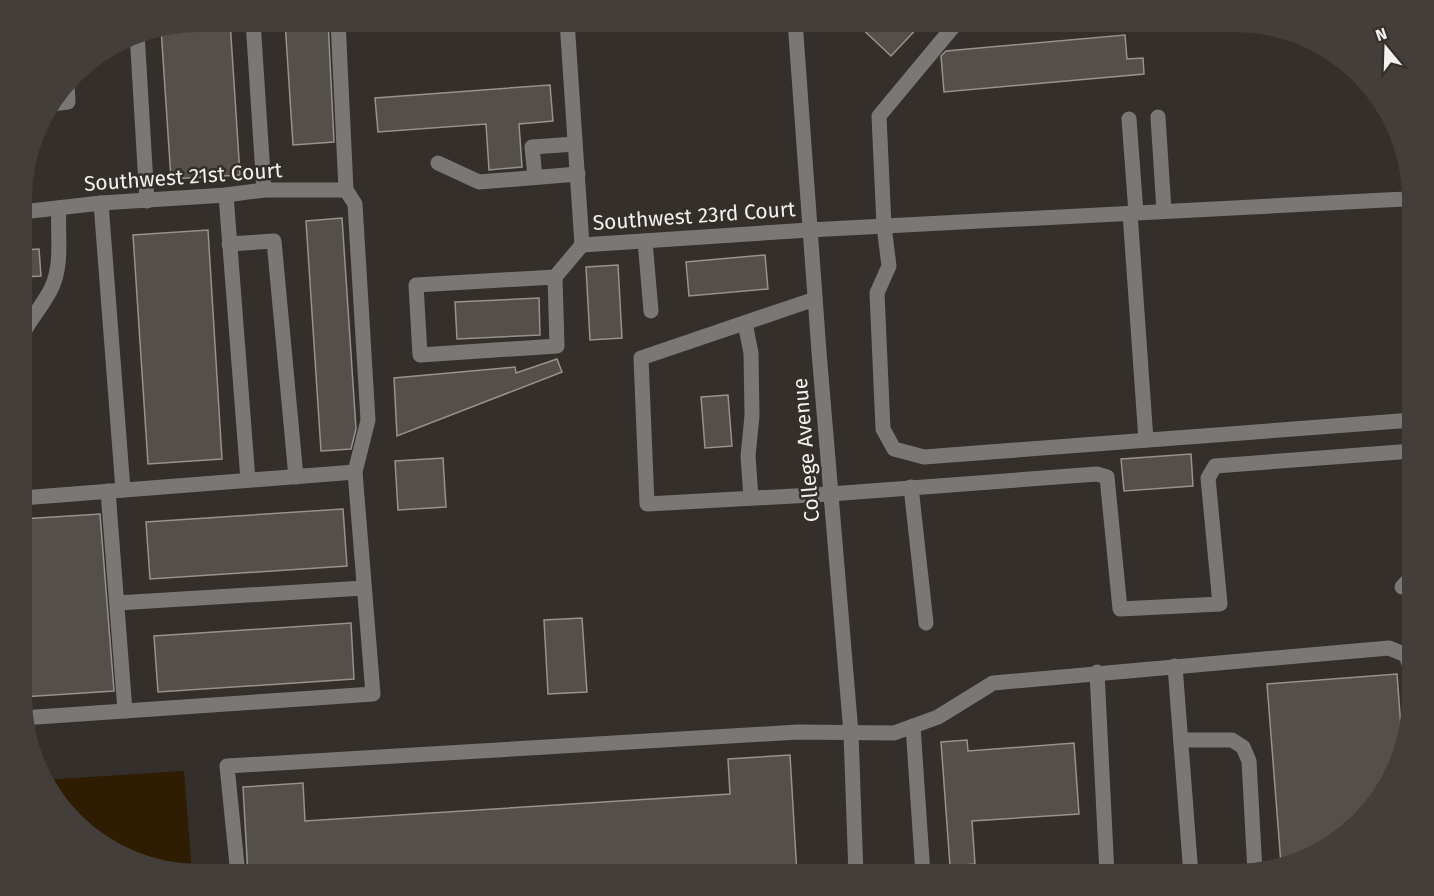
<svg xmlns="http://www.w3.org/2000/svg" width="1434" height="896" font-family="'Fira Sans',sans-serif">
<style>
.water{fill:#2e1c03}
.building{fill:#544f49;stroke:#97928c;stroke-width:1.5}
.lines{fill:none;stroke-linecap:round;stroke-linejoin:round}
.minor{stroke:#7a7875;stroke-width:15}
.labels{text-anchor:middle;stroke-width:5;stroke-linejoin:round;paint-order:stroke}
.street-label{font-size:21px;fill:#f3f0ed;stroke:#342f2a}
</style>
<rect width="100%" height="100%" fill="#342f2a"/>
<polygon class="water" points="184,771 192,873 100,845 45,787 43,780"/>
<g class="building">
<polygon points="198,21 230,21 240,175 171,179 161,28"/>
<polygon points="285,21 328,21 334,142 293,145"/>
<polygon points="854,21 924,21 891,56"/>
<polygon points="1125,35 1127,59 1143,58 1144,74 944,92 941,56 946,51"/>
<polygon points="550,85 553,121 519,124 522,167 489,170 486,124 378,132 375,98"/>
<polygon points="342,218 356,429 351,449 321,451 306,221"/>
<polygon points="208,230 222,459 148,464 133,235"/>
<polygon points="39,249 41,276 22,277 22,250"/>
<polygon points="765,255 768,289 689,296 686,262"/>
<polygon points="618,265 622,338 590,340 586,267"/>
<polygon points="539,298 540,335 457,339 455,302"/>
<polygon points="557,359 562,372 397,436 394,378 515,367 516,373"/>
<polygon points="728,395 732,446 705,448 701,397"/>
<polygon points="1191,454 1193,486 1124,491 1121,459"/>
<polygon points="443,458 446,507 398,510 395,461"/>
<polygon points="343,509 347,566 150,579 146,522"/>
<polygon points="100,514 114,691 22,697 22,519"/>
<polygon points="582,618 587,692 548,694 544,620"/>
<polygon points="351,623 354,679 158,692 154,636"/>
<polygon points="1397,674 1402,741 1383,796 1325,851 1281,864 1267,684"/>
<polygon points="967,740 968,751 1074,743 1079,814 972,821 975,864 950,866 941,742"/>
<polygon points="790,755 797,875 248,875 243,787 303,783 305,821 730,794 728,759"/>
</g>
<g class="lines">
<g class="minor">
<polyline points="253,21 264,190"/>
<polyline points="567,21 582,245"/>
<polyline points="795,21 819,352 851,733 856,875"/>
<polyline points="958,21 879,116 884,226 889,266 877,293 883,429 894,449 924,457 1413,420"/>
<polyline points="137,33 147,201"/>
<polyline points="52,104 68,102 67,84"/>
<polyline points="1158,117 1164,211"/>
<polyline points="1129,119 1136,213"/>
<polyline points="438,163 479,182 578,174"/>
<polyline points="535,177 532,147 575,144"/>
<polyline points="226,195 248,480"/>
<polyline points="101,203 123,490"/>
<polyline points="22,212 101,203 226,195 264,190 346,190"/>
<polyline points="1130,213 1146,440"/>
<polyline points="645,241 651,311"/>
<polyline points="229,244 274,241 296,477"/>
<polyline points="582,245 809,230 1385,200 1407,199 1413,201"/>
<polyline points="555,277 416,285 420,355 557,346 555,277 582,245"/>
<polyline points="815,299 641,358 647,504 830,494 1097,474 1107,477 1120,609 1220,604 1208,478 1215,466 1413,451"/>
<polyline points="745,323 751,353 752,416 748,456 751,498"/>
<path d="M22 335C31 318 44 304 52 287 63 262 57 234 59 208"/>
<polyline points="911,487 926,623"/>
<polyline points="108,491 125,711"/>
<polyline points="22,498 355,472"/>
<polyline points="1402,587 1413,575"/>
<polyline points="117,603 364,588"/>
<polyline points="1175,666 1191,875"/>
<polyline points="1097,672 1107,875"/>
<polyline points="22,718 373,694 355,472 368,420 355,204 346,190 338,21"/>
<polyline points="913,726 923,875"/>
<polyline points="1181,740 1232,740 1243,747 1249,761 1255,872"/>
<polyline points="238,875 227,766 798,732 894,733 938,717 993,683 1389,648 1406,655 1413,676"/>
</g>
</g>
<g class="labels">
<g class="street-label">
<text transform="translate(183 177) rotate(-4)" y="7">Southwest 21st Court</text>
<text transform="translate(694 216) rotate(-4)" y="7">Southwest 23rd Court</text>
<text transform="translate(806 450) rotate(-95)" y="7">College Avenue</text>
</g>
</g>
<path d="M0 0H1434V896H0ZM199 32H1235A167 167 0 0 1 1402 199V697A167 167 0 0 1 1235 864H199A167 167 0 0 1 32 697V199A167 167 0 0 1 199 32Z" fill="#433e3a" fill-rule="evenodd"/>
<g transform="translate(1386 48) rotate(341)" stroke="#342f2a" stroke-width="4.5" paint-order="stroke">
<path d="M0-4.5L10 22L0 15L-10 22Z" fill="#f3f0ed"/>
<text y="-9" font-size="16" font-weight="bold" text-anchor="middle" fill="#f3f0ed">N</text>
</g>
</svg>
